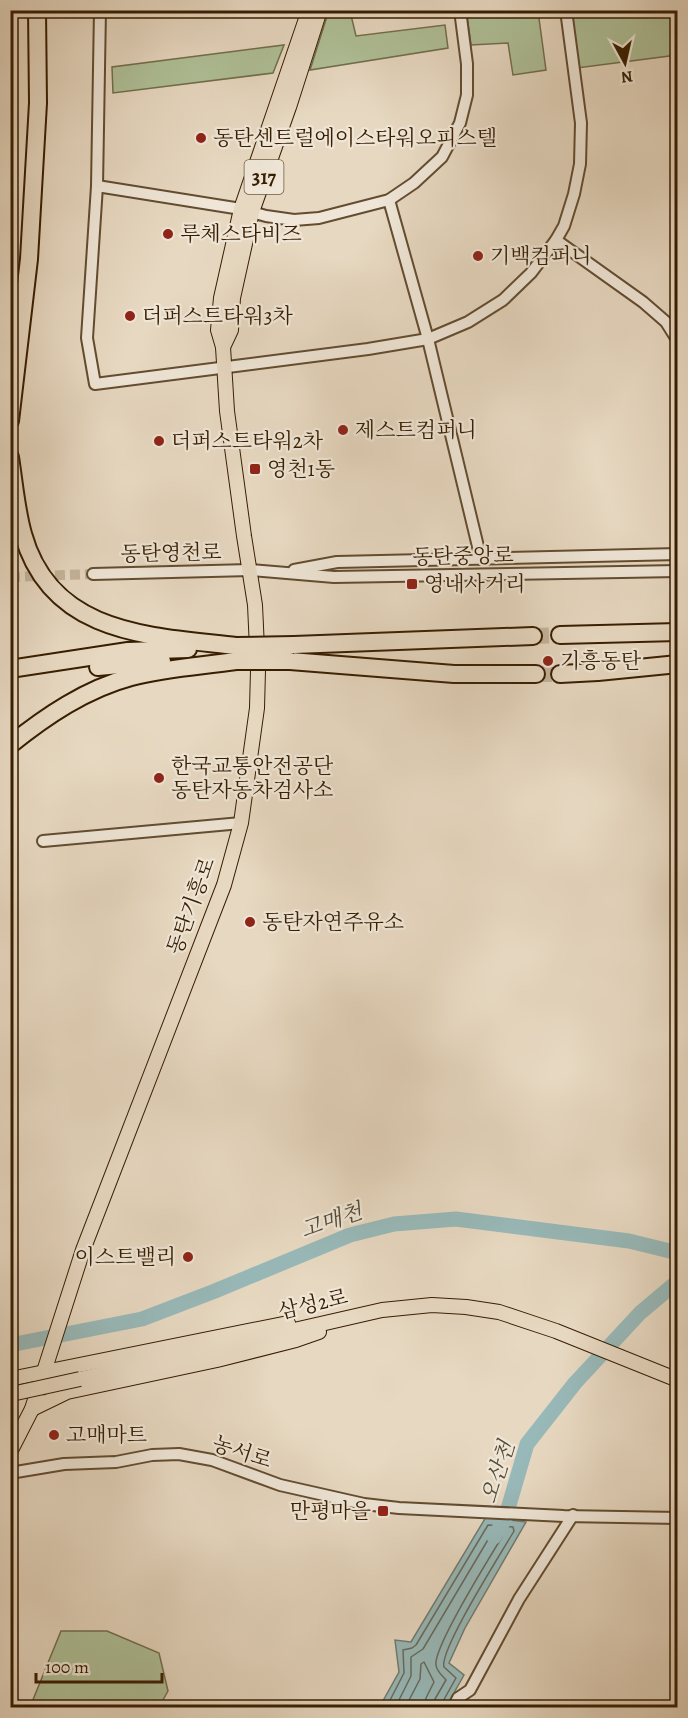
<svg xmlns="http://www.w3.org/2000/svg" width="688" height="1718" font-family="Alegreya,'Noto Serif KR',serif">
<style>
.green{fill:#afc098;stroke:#736e4c;stroke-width:1.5}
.water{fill:#98b9b9;stroke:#717b6f;stroke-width:1.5}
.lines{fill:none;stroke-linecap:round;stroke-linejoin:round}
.shore{stroke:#686b5c;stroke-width:1.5}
.river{stroke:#98b9b9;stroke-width:15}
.minor-tunnel{stroke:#c4b39a;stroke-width:10;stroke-dasharray:10 5;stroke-linecap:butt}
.highway-tunnel{stroke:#c4b39a;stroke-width:16;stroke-dasharray:16 8;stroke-linecap:butt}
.minor-casing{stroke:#634c30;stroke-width:14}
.major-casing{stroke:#371d00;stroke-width:16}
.highway-casing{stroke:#371d00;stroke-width:20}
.minor{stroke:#efe6d7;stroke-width:10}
.major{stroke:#e7d8c1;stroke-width:14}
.highway{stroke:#e7d8c1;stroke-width:16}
.major-bridge-casing{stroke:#371d00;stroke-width:16;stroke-linecap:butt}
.highway-bridge-casing{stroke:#371d00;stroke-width:20;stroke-linecap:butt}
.major-bridge{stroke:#e7d8c1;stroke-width:14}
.highway-bridge{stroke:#e7d8c1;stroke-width:16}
.poi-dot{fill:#8f2418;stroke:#efe6d7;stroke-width:2}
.labels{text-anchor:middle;stroke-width:4.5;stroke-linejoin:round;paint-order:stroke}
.shield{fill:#efe6d7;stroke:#6e5940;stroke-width:1.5}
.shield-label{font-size:20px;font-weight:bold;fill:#371d00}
.poi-label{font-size:21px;fill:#371d00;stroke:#efe6d7;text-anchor:start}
.street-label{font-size:21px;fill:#371d00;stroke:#efe6d7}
.water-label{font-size:22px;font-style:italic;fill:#544c38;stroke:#efe6d7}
</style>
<rect width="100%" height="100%" fill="#e7d8c1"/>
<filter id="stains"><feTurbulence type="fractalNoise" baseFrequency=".00333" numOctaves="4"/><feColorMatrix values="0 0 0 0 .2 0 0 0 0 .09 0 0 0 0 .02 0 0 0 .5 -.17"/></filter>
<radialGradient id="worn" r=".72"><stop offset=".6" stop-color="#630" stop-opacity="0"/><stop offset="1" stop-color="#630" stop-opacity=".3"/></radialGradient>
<g class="green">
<polygon points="329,10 350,11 356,36 445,25 448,48 310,70"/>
<polygon points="513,10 538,11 546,70 513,75 508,43 471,45 467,16"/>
<polygon points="567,11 677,11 677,55 577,68"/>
<polygon points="284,45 273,73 113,93 112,67"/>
<polygon points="61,1631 107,1631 159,1653 168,1691 159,1707 30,1707"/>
</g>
<polygon class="water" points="486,1517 526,1522 465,1628 449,1663 464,1675 446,1707 379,1708 399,1672 395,1640 411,1642"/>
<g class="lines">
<g class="shore">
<path d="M386 1708 404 1673 403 1650 412 1648 416 1645 488 1525 513 1527 514 1531C502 1552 439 1650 444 1667L456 1678 442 1703V1708"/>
<path d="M395 1708 411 1676V1657L423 1649 492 1533H500L502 1537C490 1557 433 1647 436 1665 437 1672 442 1675 446 1680L435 1699 434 1708"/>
<polyline points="405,1708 420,1679 421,1664 424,1662 434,1682 426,1698 425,1708"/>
</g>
<g class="river">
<polyline points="10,1345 142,1319 215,1291 350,1235 394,1224 456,1219 629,1241 678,1253"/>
<polyline points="494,1537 505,1519 527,1444 575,1383 640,1313 678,1281"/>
</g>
<polyline class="minor-tunnel" points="10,577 93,574"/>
<g class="highway-tunnel">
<polyline points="533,636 560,635"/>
<polyline points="536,674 560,674"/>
</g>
<g class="minor-casing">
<g id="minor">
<polyline points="100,10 97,186 87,338 95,384 368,349 428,339 468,322 503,300 531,273 556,240 564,226 574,194 580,164 581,123 566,10"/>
<polyline points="97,186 241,209 266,216 294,220 319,218 389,200 414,183 442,157 460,123 467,95 467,64 460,10"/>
<polyline points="389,200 428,339 481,559"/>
<polyline points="556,240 643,302 666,322 678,341"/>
<polyline points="294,570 337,562 678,554"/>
<polyline points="93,574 250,570 334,577 678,571"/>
<polyline points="43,841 241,823"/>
<polyline points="10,1473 64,1464 116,1462 152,1455 179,1454 212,1460 280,1485 364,1504 399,1508 564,1516 678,1518"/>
<polyline points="453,1708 458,1698 470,1690 519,1599 573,1515"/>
</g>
</g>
<g class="major-casing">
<g id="major">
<polyline points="223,347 231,330 233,298 252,212 289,107 320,10"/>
<polyline points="10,1379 288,1323"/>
<polyline points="80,1379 382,1310 432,1305 466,1307 499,1312 556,1331 678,1380"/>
<polyline points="32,1409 67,1392 217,1360 296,1340 319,1332"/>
<polyline points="10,1452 32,1409 83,1250 224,885 241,823 257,708 258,670 255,605 244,536 227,411 223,347 218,330 221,298 241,209 309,10"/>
</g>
</g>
<g class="highway-casing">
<g id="highway">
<polyline points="10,421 29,259 38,103 37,10"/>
<path d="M10 457C14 482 16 509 23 534 51 635 150 636 236 646"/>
<polyline points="560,635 678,632"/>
<polyline points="294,645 533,636"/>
<polyline points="290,661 454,674 536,674"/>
<polyline points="98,667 162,661"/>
<polyline points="10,669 128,651 188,649"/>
<polyline points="560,674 598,672 678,664"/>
<path d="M10 745C46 716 86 689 131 677 165 668 201 666 236 661"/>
</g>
</g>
<use href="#minor" class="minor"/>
<use href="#major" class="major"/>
<use href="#highway" class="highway"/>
<g class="major-bridge-casing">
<polyline id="major-bridge" points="16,1393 80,1379"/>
</g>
<g class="highway-bridge-casing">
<g id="highway-bridge">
<polyline points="236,646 294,645"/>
<polyline points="236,661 290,661"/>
</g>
</g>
<use href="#major-bridge" class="major-bridge"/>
<use href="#highway-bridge" class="highway-bridge"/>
</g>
<g class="poi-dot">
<circle cx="201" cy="138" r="6"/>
<circle cx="168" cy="234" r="6"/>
<circle cx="478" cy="256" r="6"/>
<circle cx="130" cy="316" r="6"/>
<circle cx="343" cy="430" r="6"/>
<circle cx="159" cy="441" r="6"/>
<rect x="249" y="463" width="12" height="12" rx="3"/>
<rect x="406" y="578" width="12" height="12" rx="3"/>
<circle cx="548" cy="661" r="6"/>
<circle cx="159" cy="778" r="6"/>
<circle cx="250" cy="922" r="6"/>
<circle cx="188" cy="1257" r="6"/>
<circle cx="54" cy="1435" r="6"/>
<rect x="377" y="1505" width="12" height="12" rx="3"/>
</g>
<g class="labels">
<rect class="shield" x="244.5" y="160" width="39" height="34" rx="4.5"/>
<g class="shield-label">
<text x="264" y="184">317</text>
</g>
<g class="poi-label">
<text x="213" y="145">동탄센트럴에이스타워오피스텔</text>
<text x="180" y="241">루체스타비즈</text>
<text x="490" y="263">기백컴퍼니</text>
<text x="142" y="323">더퍼스트타워3차</text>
<text x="355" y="437">제스트컴퍼니</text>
<text x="171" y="448">더퍼스트타워2차</text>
<text x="267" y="476">영천1동</text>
<text x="424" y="591">영내사거리</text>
<text x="560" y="668">기흥동탄</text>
<text x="171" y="773">한국교통안전공단<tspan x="171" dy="24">동탄자동차검사소</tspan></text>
<text x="262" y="929">동탄자연주유소</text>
<text x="176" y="1264" text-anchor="end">이스트밸리</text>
<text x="66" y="1442">고매마트</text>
<text x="371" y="1518" text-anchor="end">만평마을</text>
</g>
<g class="street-label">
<text transform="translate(171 553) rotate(-1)" y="7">동탄영천로</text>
<text transform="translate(463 556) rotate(-1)" y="7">동탄중앙로</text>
<text transform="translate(191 906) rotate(-70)" y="7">동탄기흥로</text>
<text transform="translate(313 1304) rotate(-13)" y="7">삼성2로</text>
<text transform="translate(242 1452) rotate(18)" y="7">농서로</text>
</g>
<g class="water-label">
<text transform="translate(331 1220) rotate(-19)" y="8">고매천</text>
<text transform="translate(497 1472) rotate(-72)" y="8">오산천</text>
</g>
</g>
<rect width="688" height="1718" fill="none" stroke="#e7d8c1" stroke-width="36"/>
<rect x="12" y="12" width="664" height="1694" fill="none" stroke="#371d00" stroke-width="3"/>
<rect x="18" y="18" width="652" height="1682" fill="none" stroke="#371d00" stroke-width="1.5"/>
<g transform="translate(625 63) rotate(172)" stroke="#efe6d7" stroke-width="4.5" paint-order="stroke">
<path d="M0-4.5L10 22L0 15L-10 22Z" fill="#371d00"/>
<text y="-9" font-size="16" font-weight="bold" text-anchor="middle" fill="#371d00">N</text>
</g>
<path d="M36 1673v9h126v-9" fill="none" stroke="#371d00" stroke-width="3"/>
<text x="45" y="1673" font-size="18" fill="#371d00" stroke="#efe6d7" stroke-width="4.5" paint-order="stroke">100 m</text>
<rect width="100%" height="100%" filter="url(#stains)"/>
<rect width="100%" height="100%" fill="url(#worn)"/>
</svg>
